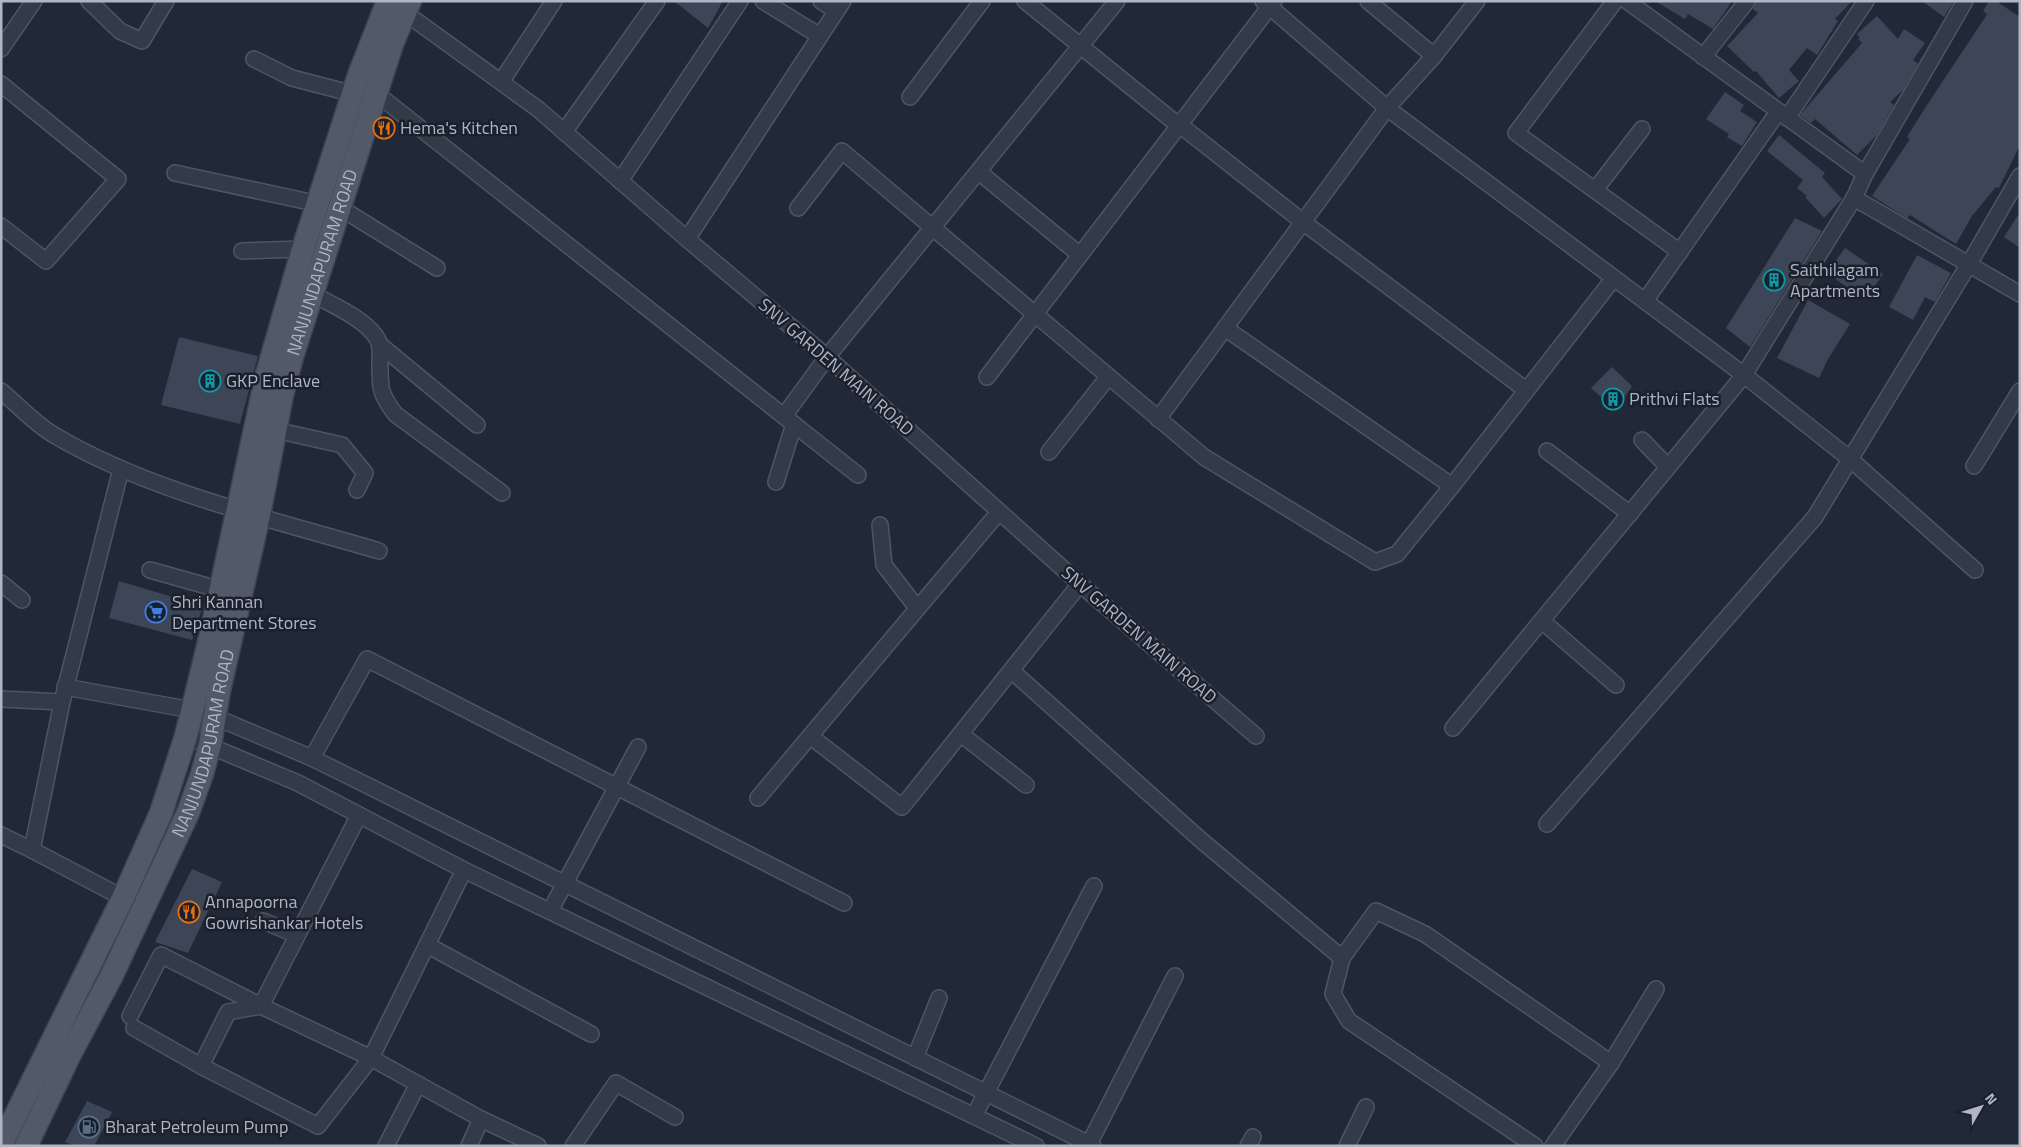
<svg xmlns="http://www.w3.org/2000/svg" width="2021" height="1147" font-family="'Titillium Web',sans-serif">
<style>
.building{fill:#3d4657}
.lines{fill:none;stroke-linecap:round;stroke-linejoin:round}
.minor-casing{stroke:#4f5562;stroke-width:18}
.primary-casing{stroke:#3e4451;stroke-width:25}
.minor{stroke:#343b48;stroke-width:15}
.primary{stroke:#525968;stroke-width:22}
.labels{text-anchor:middle;stroke-width:5;stroke-linejoin:round;paint-order:stroke}
.poi-label{font-size:18px;fill:#afb5c4;stroke:#1a202c;text-anchor:start}
.street-label{font-size:18px;fill:#afb5c4;stroke:#1a202c}
</style>
<rect width="100%" height="100%" fill="#212837"/>
<g class="building">
<polygon points="674,1 723,1 708,28"/>
<polygon points="1655,1 1732,1 1713,29 1688,14 1685,19"/>
<polygon points="1756,1 1852,1 1835,19 1838,21 1817,55 1807,48 1789,70 1799,81 1779,98 1756,71 1754,72 1727,46 1758,13 1753,9"/>
<polygon points="1922,1 1954,1 1944,17"/>
<polygon points="1989,1 1996,1 2020,17 2020,145 1999,188 1996,187 1972,216 1956,244 1910,215 1907,218 1872,196 1910,139 1907,137 1925,108 1986,16 1987,14 1983,11"/>
<polygon points="1877,16 1898,39 1904,29 1925,43 1913,60 1918,64 1903,90 1890,102 1894,105 1877,135 1857,155 1815,119 1811,123 1800,115 1862,43 1858,39 1860,38 1857,34"/>
<polygon points="1725,92 1744,105 1740,111 1757,122 1742,146 1727,137 1729,134 1706,119"/>
<polygon points="1779,135 1825,173 1822,177 1842,199 1824,218 1805,197 1807,196 1797,188 1803,180 1767,151"/>
<polygon points="2020,212 2020,248 2004,237"/>
<polygon points="1795,218 1822,231 1750,347 1726,328"/>
<polygon points="1845,248 1883,274 1865,300 1827,273"/>
<polygon points="1917,255 1951,273 1935,302 1925,297 1913,320 1889,307"/>
<polygon points="1808,300 1850,324 1828,359 1819,378 1777,358"/>
<polygon points="179,337 258,356 240,424 161,405"/>
<polygon points="1612,367 1632,386 1616,410 1591,388"/>
<polygon points="119,581 203,606 192,640 109,618"/>
<polygon points="192,869 222,882 188,953 155,942"/>
<polygon points="87,1101 112,1112 94,1146 75,1146 65,1142"/>
</g>
<g class="lines">
<g class="minor-casing">
<g id="minor">
<polyline points="89,1 120,31 142,41 166,1"/>
<polyline points="763,1 820,36"/>
<polyline points="821,1 836,11"/>
<polyline points="1025,1 1178,125 1180,125 1303,222 1526,390"/>
<polyline points="1368,1 1434,56 1477,1"/>
<polyline points="1615,1 1516,133 1680,252"/>
<polyline points="1627,1 1865,174"/>
<polyline points="404,12 538,109 687,239 827,357 1080,584 1256,736"/>
<polyline points="1,49 34,1"/>
<polyline points="1703,57 1747,1"/>
<polyline points="254,59 292,78 354,94"/>
<polyline points="501,82 554,1"/>
<polyline points="1,84 118,179 46,261 1,226"/>
<polyline points="377,94 858,475"/>
<polyline points="910,97 982,1"/>
<polyline points="1787,118 1866,1"/>
<polyline points="564,132 657,1"/>
<polyline points="979,172 1080,255"/>
<polyline points="175,173 319,204"/>
<polyline points="620,181 740,1"/>
<polyline points="1595,190 1642,129"/>
<polyline points="1854,198 2020,294"/>
<polyline points="339,207 437,268"/>
<polyline points="798,208 842,151 1204,457 1375,562 1397,554 1452,486 1614,278 1387,108 1263,1"/>
<polyline points="687,239 843,1"/>
<polyline points="242,251 303,249"/>
<polyline points="1614,278 1744,375 1850,459 1975,570"/>
<path d="M311 293C332 305 369 320 379 342 381 348 380 355 380 361 380 388 379 392 395 414L502 493"/>
<polyline points="1645,301 1778,112"/>
<polyline points="1225,328 1452,486"/>
<polyline points="379,344 477,425"/>
<polyline points="987,377 1274,1"/>
<path d="M1 391C18 405 35 424 54 435 150 492 272 519 379 551"/>
<polyline points="784,416 827,357 1117,1"/>
<polyline points="1158,419 1387,108 1434,56"/>
<polyline points="275,430 342,445 365,473 357,490"/>
<polyline points="1642,440 1668,467"/>
<polyline points="1547,451 1630,514"/>
<polyline points="1049,452 1108,377"/>
<polyline points="1974,466 2020,391"/>
<polyline points="776,482 794,424"/>
<polyline points="880,525 884,565 917,608"/>
<polyline points="150,570 221,590"/>
<polyline points="1,583 22,600"/>
<polyline points="1542,621 1616,685"/>
<polyline points="1012,671 1202,841 1342,958"/>
<polyline points="65,687 192,710"/>
<polyline points="1,699 62,702 121,469"/>
<polyline points="215,717 312,758 1093,1146"/>
<polyline points="1453,728 1744,375 1854,198 1865,174 1965,1"/>
<polyline points="961,734 1026,785"/>
<polyline points="186,736 298,783 464,870 1036,1146"/>
<polyline points="810,736 999,512"/>
<polyline points="312,758 367,659 844,903"/>
<polyline points="758,798 810,736 902,807 1080,584"/>
<polyline points="359,815 261,1006 371,1058 481,1119 538,1146"/>
<polyline points="1547,824 1815,517 1969,264 2020,176"/>
<polyline points="1,835 32,850 131,902"/>
<polyline points="32,850 62,702"/>
<polyline points="550,911 638,747"/>
<polyline points="263,921 297,935"/>
<polyline points="427,945 591,1034"/>
<polyline points="130,1016 161,955 261,1006"/>
<polyline points="134,1028 201,1066 318,1126 371,1058 464,870"/>
<polyline points="915,1058 939,998"/>
<polyline points="201,1066 228,1012 261,1006"/>
<polyline points="974,1116 1094,886"/>
<polyline points="386,1146 418,1084"/>
<polyline points="469,1146 481,1119"/>
<polyline points="573,1146 616,1083 675,1117"/>
<polyline points="1088,1146 1175,976"/>
<polyline points="1248,1146 1253,1137"/>
<polyline points="1347,1146 1366,1107"/>
<polyline points="1535,1146 1349,1021 1333,994 1342,958 1376,911 1425,934 1611,1063"/>
<polyline points="1553,1146 1611,1063 1656,989"/>
</g>
</g>
<g class="primary-casing">
<g id="primary">
<polyline points="1,1145 123,898 161,813 186,736 211,634 267,374 303,249 359,75 388,1"/>
<path id="s1" d="M26 1146 69 1056 111 977 188 813 202 774 210 745 219 691 259 515 282 395 292 357 392 44 410 1"/>
</g>
</g>
<use href="#minor" class="minor"/>
<use href="#primary" class="primary"/>
</g>
<defs>
<g id="restaurant-ring" transform="scale(1.125)"><circle r="9.5" fill="#1a202c" stroke="#e8710a" stroke-width="1.5"/><path d="M-5-6h1v4h1v-4h1v4h1v-4h1v5L-1.5 .5V6h-2V.5L-5-1ZM5-6V6H3V1.5H1.5Q1.5-4 5-6Z" fill="#e8710a"/></g>
<g id="building-ring" transform="scale(1.125)"><circle r="9.5" fill="#1a202c" stroke="#0f9aa8" stroke-width="1.5"/><path d="M-4-6H4V6H1V3H-1V6H-4ZM-2.5-4.3h1.7v1.8h-1.7ZM.8-4.3h1.7v1.8H.8ZM-2.5-1h1.7V.8h-1.7ZM.8-1h1.7V.8H.8Z" fill="#0f9aa8"/></g>
<g id="supermarket-ring" transform="scale(1.125)"><circle r="9.5" fill="#1a202c" stroke="#3f7fe0" stroke-width="1.5"/><path d="M-6-5.5h2.5l.6 2H6L4.5 2H-2.5L-4.4-4H-6ZM-1.5 3.2a1.3 1.3 0 1 0 .1 0ZM3 3.2a1.3 1.3 0 1 0 .1 0Z" fill="#3f7fe0"/></g>
<g id="fuel-ring" transform="scale(1.125)"><circle r="9.5" fill="#1a202c" stroke="#5c6f8a" stroke-width="1.5"/><path d="M-5.5-6h7V0h2V4h1.3V-2.5L3-4.5l.8-.8L6-3V5H2.5V1h-1V6h-7ZM-4.2-4.7v3.2H.2V-4.7Z" fill="#5c6f8a"/></g>
</defs>
<g fill-rule="evenodd">
<use href="#restaurant-ring" x="384" y="128"/>
<use href="#building-ring" x="1774" y="280"/>
<use href="#building-ring" x="210" y="381"/>
<use href="#building-ring" x="1613" y="399"/>
<use href="#supermarket-ring" x="156" y="612"/>
<use href="#restaurant-ring" x="189" y="912"/>
<use href="#fuel-ring" x="89" y="1127"/>
</g>
<g class="labels">
<g class="poi-label">
<text x="400" y="134">Hema's Kitchen</text>
<text x="1790" y="276">Saithilagam<tspan x="1790" dy="21">Apartments</tspan></text>
<text x="226" y="387">GKP Enclave</text>
<text x="1629" y="405">Prithvi Flats</text>
<text x="172" y="608">Shri Kannan<tspan x="172" dy="21">Department Stores</tspan></text>
<text x="205" y="908">Annapoorna<tspan x="205" dy="21">Gowrishankar Hotels</tspan></text>
<text x="105" y="1133">Bharat Petroleum Pump</text>
</g>
<g class="street-label">
<text dy="6" stroke="none"><textPath href="#s1" startOffset="938">NANJUNDAPURAM ROAD</textPath></text>
<text transform="translate(836 367) rotate(41)" y="6">SNV GARDEN MAIN ROAD</text>
<text transform="translate(1139 635) rotate(41)" y="6">SNV GARDEN MAIN ROAD</text>
<text dy="6" stroke="none"><textPath href="#s1" startOffset="442">NANJUNDAPURAM ROAD</textPath></text>
</g>
</g>
<rect width="2021" height="1147" fill="none" stroke="#afb5c4" stroke-width="5"/>
<g transform="translate(1981 1107) rotate(51)" stroke="#1a202c" stroke-width="4" paint-order="stroke">
<path d="M0-4L9 19L0 12L-9 19Z" fill="#afb5c4"/>
<text y="-8" font-size="14" font-weight="bold" text-anchor="middle" fill="#afb5c4">N</text>
</g>
</svg>
